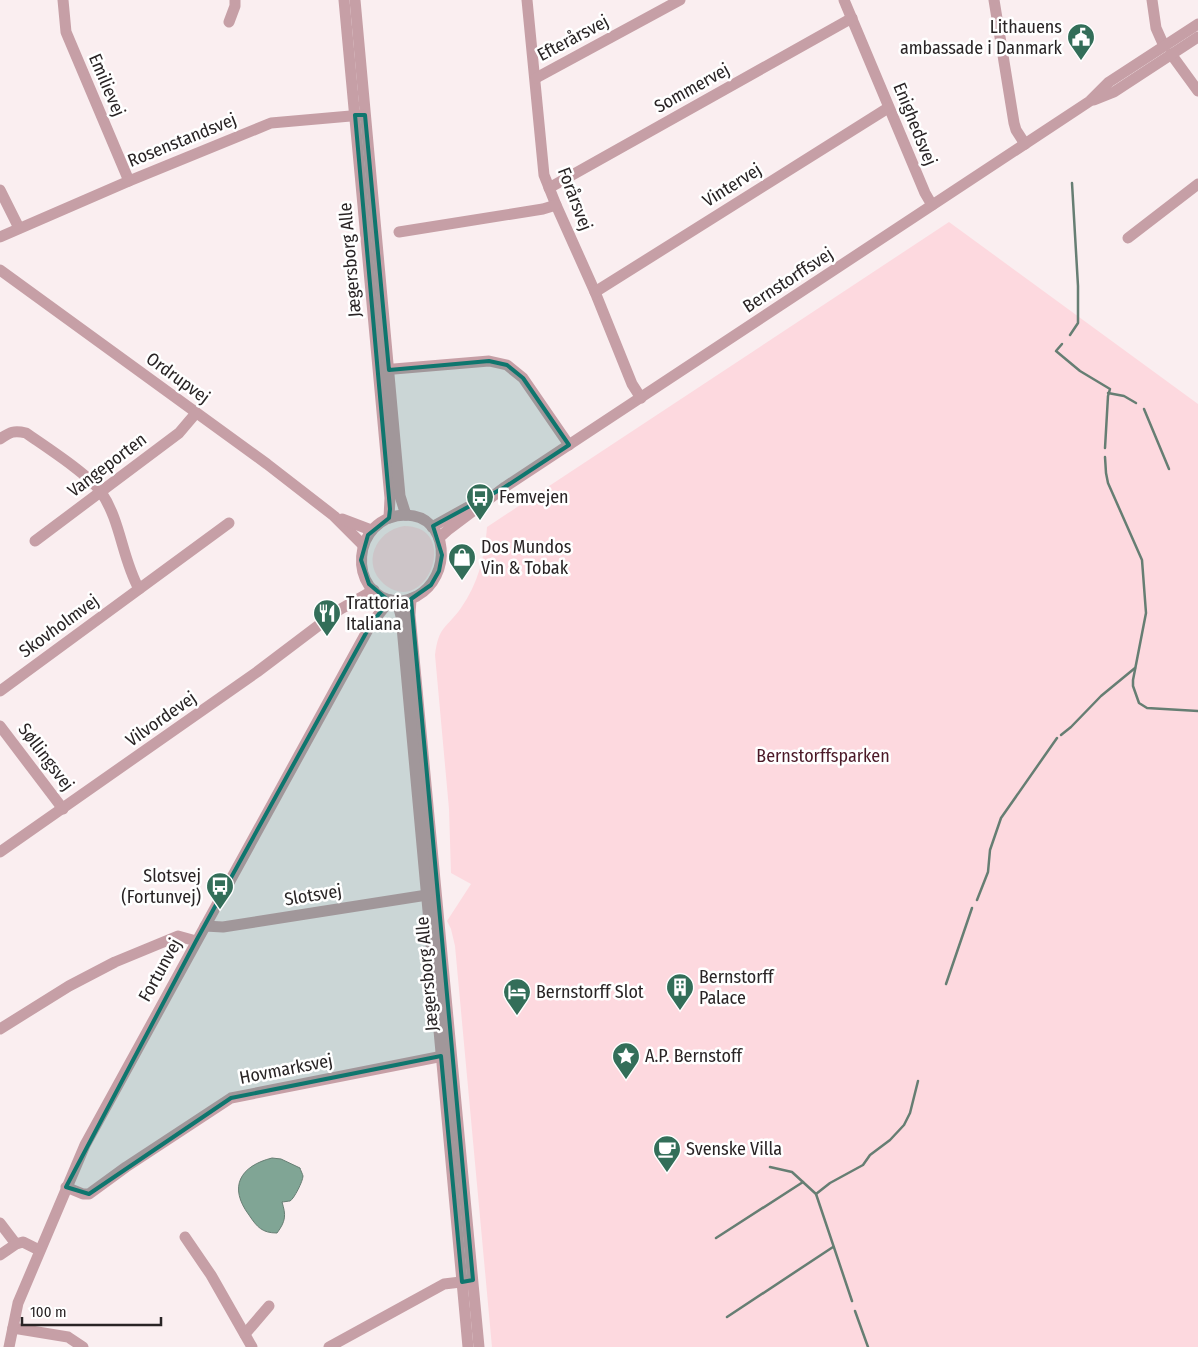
<svg xmlns="http://www.w3.org/2000/svg" width="1198" height="1347" font-family="'Fira Sans Condensed',sans-serif">
<style>
.green{fill:#fdd9df}
.water{fill:#80a595;stroke:#667e73}
.lines{fill:none;stroke-linecap:round;stroke-linejoin:round}
.stream{stroke:#667e73;stroke-width:2.5}
.minor{stroke:#c69fa6;stroke-width:11}
.marked{fill:#0f766e;fill-opacity:0.2;stroke:#0f766e;stroke-width:4;stroke-linejoin:round}
.labels{text-anchor:middle;stroke-width:5;stroke-linejoin:round;paint-order:stroke}
.poi-label{font-size:18px;fill:#292425;stroke:#fff;text-anchor:start}
.street-label{font-size:18px;fill:#292425;stroke:#fff}
.park-label{font-size:18px;fill:#4b1927;stroke:#fff}
</style>
<rect width="100%" height="100%" fill="#faeef0"/>
<g class="green">
<path d="M949 222 1198 404V1347H492L455 946 451 929 447 921 471 884 451 873 449 809 435 655C439 625 446 629 461 608 478 584 485 556 487 527Z"/>
<path d="M404 526C462 526 426 619 384 584 361 564 375 531 404 526Z"/>
</g>
<path class="water" d="M272 1158 281 1159 300 1168C300 1169 303 1175 303 1176 303 1181 294 1199 290 1201 289 1201 283 1202 282 1202 286 1215 286 1221 277 1233 262 1233 257 1227 249 1215 228 1187 240 1166 272 1158Z"/>
<g class="lines">
<g class="stream">
<polyline points="1070,335 1078,323 1078,286 1072,183"/>
<polyline points="1062,344 1056,351 1080,371 1110,389 1108,396 1105,448"/>
<polyline points="1108,393 1124,396 1136,403"/>
<polyline points="1144,409 1169,469"/>
<polyline points="1105,457 1106,473 1108,483 1142,560 1146,613 1133,680 1133,686 1139,703 1147,708 1198,711"/>
<polyline points="1061,735 1071,727 1101,696 1135,668"/>
<polyline points="977,900 988,872 990,850 1001,818 1057,738"/>
<polyline points="946,984 972,908"/>
<polyline points="770,1167 792,1172 816,1194 852,1301"/>
<polyline points="816,1194 830,1183 863,1165 870,1155 890,1140 904,1125 910,1113 918,1081"/>
<polyline points="716,1238 803,1182"/>
<polyline points="855,1311 868,1347"/>
<polyline points="727,1317 833,1247"/>
</g>
<g class="minor">
<polyline points="63,0 66,32 129,181"/>
<polyline points="344,0 390,498 389,518"/>
<polyline points="355,0 400,496 406,515"/>
<polyline points="527,0 544,175 556,205 595,292 632,384 641,398"/>
<polyline points="844,0 925,193 932,205"/>
<polyline points="994,0 1014,123 1016,130 1025,144"/>
<polyline points="1152,0 1156,28 1164,46"/>
<polyline points="229,22 235,6 235,0"/>
<polyline points="1171,54 1198,91"/>
<polyline points="536,78 680,0"/>
<polyline points="1094,100 1114,92 1198,37"/>
<polyline points="549,188 852,18"/>
<polyline points="0,190 19,228"/>
<polyline points="399,232 543,209 556,205"/>
<polyline points="0,237 129,181 271,123 362,115"/>
<polyline points="1128,238 1198,184"/>
<polyline points="0,270 267,464 334,516 363,545"/>
<polyline points="595,292 888,108"/>
<polyline points="382,370 489,361 507,365 523,378 569,445"/>
<path d="M0 439C10 432 14 430 26 433 46 447 88 474 101 492 121 521 122 559 139 589"/>
<path d="M406 515C450 516 452 577 417 596 411 599 403 602 396 601 347 596 350 516 406 515Z"/>
<polyline points="342,519 371,530"/>
<polyline points="432,527 468,507"/>
<polyline points="439,538 449,529 505,487 1090,101 1109,82 1198,24"/>
<polyline points="35,541 179,433 196,413"/>
<polyline points="411,599 410,615 479,1347"/>
<polyline points="397,601 401,616 468,1347"/>
<polyline points="0,691 229,523"/>
<polyline points="0,726 63,809"/>
<polyline points="0,852 257,672 339,610 374,590"/>
<polyline points="205,926 223,927 427,895"/>
<polyline points="0,1029 69,986 115,962 178,936 196,941"/>
<polyline points="66,1187 83,1194 89,1194 126,1167 231,1098 448,1055"/>
<polyline points="0,1223 16,1244"/>
<polyline points="185,1237 211,1275 252,1347"/>
<polyline points="0,1255 16,1244 23,1242 39,1250"/>
<polyline points="13,1328 68,1337 83,1347"/>
<polyline points="245,1334 269,1306"/>
<polyline points="9,1347 18,1303 85,1145 371,624 390,600"/>
<polyline points="329,1347 444,1284 469,1281"/>
</g>
</g>
<path class="marked" d="M355 115H365L389 370 489 361 507 365 523 378 569 445 505 487 433 526 442 555 439 571 431 585 411 599 473 1280 462 1282 441 1056 231 1098 89 1194 66 1187 196 941 371 624 389 601 369 584 361 560 368 535 389 518 390 509Z"/>
<defs>
<g id="civic-pin" transform="scale(1.4375)"><path d="M0 17L-7.5 6A9.5 9.5 0 1 1 7.5 6Z" fill="#336e59" stroke="#fff"/><path d="M-.6-6.5H3V-4.5H.6V-3L4-1V1h2V6H-6V1h2V-1L-.6-3ZM-1.2 2.5V6h2.4V2.5Z" fill="#fff"/></g>
<g id="bus-pin" transform="scale(1.4375)"><path d="M0 17L-7.5 6A9.5 9.5 0 1 1 7.5 6Z" fill="#336e59" stroke="#fff"/><path d="M-5-6H5V4H4V6H2V4H-2V6H-4V4H-5ZM-3.5-4V0h7V-4ZM-3.5 1.2v1.5H-2V1.2ZM2 1.2v1.5H3.5V1.2Z" fill="#fff"/></g>
<g id="shop-pin" transform="scale(1.4375)"><path d="M0 17L-7.5 6A9.5 9.5 0 1 1 7.5 6Z" fill="#336e59" stroke="#fff"/><path d="M-5-2.5h2.3a2.7 3.5 0 0 1 5.4 0H5L5.5 6h-11ZM-1.5-2.5h3a1.5 2.3 0 0 0-3 0Z" fill="#fff"/></g>
<g id="restaurant-pin" transform="scale(1.4375)"><path d="M0 17L-7.5 6A9.5 9.5 0 1 1 7.5 6Z" fill="#336e59" stroke="#fff"/><path d="M-5-6h1v4h1v-4h1v4h1v-4h1v5L-1.5 .5V6h-2V.5L-5-1ZM5-6V6H3V1.5H1.5Q1.5-4 5-6Z" fill="#fff"/></g>
<g id="building-pin" transform="scale(1.4375)"><path d="M0 17L-7.5 6A9.5 9.5 0 1 1 7.5 6Z" fill="#336e59" stroke="#fff"/><path d="M-4-6H4V6H1V3H-1V6H-4ZM-2.5-4.3h1.7v1.8h-1.7ZM.8-4.3h1.7v1.8H.8ZM-2.5-1h1.7V.8h-1.7ZM.8-1h1.7V.8H.8Z" fill="#fff"/></g>
<g id="hotel-pin" transform="scale(1.4375)"><path d="M0 17L-7.5 6A9.5 9.5 0 1 1 7.5 6Z" fill="#336e59" stroke="#fff"/><path d="M-6-4.5h1.5V1H6V5H4.5V3h-9V5H-6ZM-4 0a1.8 1.8 0 1 1 3.6 0ZM.5 0V-2.5h3Q6-2.5 6 0Z" fill="#fff"/></g>
<g id="sight-pin" transform="scale(1.4375)"><path d="M0 17L-7.5 6A9.5 9.5 0 1 1 7.5 6Z" fill="#336e59" stroke="#fff"/><path d="M0-6L1.8-2.2L6-1.7L2.9 1.2L3.7 5.4L0 3.3L-3.7 5.4L-2.9 1.2L-6-1.7L-1.8-2.2Z" fill="#fff"/></g>
<g id="cafe-pin" transform="scale(1.4375)"><path d="M0 17L-7.5 6A9.5 9.5 0 1 1 7.5 6Z" fill="#336e59" stroke="#fff"/><path d="M-5.5-4.5H6V0H3Q3 3.5 0 3.5H-2.5Q-5.5 3.5-5.5 0ZM3-3.2v2h1.7v-2ZM-6 4.5H4V6H-6Z" fill="#fff"/></g>
</defs>
<g fill-rule="evenodd">
<use href="#civic-pin" x="1081" y="37"/>
<use href="#bus-pin" x="480" y="497"/>
<use href="#shop-pin" x="462" y="557"/>
<use href="#restaurant-pin" x="327" y="613"/>
<use href="#bus-pin" x="220" y="886"/>
<use href="#building-pin" x="680" y="987"/>
<use href="#hotel-pin" x="517" y="992"/>
<use href="#sight-pin" x="626" y="1056"/>
<use href="#cafe-pin" x="667" y="1149"/>
</g>
<g class="labels">
<g class="poi-label">
<text x="1062" y="33" text-anchor="end">Lithauens<tspan x="1062" dy="21">ambassade i Danmark</tspan></text>
<text x="499" y="503">Femvejen</text>
<text x="481" y="553">Dos Mundos<tspan x="481" dy="21">Vin &amp; Tobak</tspan></text>
<text x="346" y="609">Trattoria<tspan x="346" dy="21">Italiana</tspan></text>
<text x="201" y="882" text-anchor="end">Slotsvej<tspan x="201" dy="21">(Fortunvej)</tspan></text>
<text x="699" y="983">Bernstorff<tspan x="699" dy="21">Palace</tspan></text>
<text x="536" y="998">Bernstorff Slot</text>
<text x="645" y="1062">A.P. Bernstoff</text>
<text x="686" y="1155">Svenske Villa</text>
</g>
<g class="street-label">
<text transform="translate(573 38) rotate(-28)" y="6">Efterårsvej</text>
<text transform="translate(107 85) rotate(67)" y="6">Emilievej</text>
<text transform="translate(692 88) rotate(-29)" y="6">Sommervej</text>
<text transform="translate(915 124) rotate(68)" y="6">Enighedsvej</text>
<text transform="translate(182 140) rotate(-22)" y="6">Rosenstandsvej</text>
<text transform="translate(732 185) rotate(-32)" y="6">Vintervej</text>
<text transform="translate(575 199) rotate(69)" y="6">Forårsvej</text>
<text transform="translate(350 260) rotate(-95)" y="6">Jægersborg Alle</text>
<text transform="translate(788 280) rotate(-33)" y="6">Bernstorffsvej</text>
<text transform="translate(178 378) rotate(36)" y="6">Ordrupvej</text>
<text transform="translate(107 465) rotate(-37)" y="6">Vangeporten</text>
<text transform="translate(59 626) rotate(-36)" y="6">Skovholmvej</text>
<text transform="translate(161 719) rotate(-35)" y="6">Vilvordevej</text>
<text transform="translate(46 757) rotate(53)" y="6">Søllingsvej</text>
<text transform="translate(313 895) rotate(-9)" y="6">Slotsvej</text>
<text transform="translate(160 970) rotate(-61)" y="6">Fortunvej</text>
<text transform="translate(427 974) rotate(-95)" y="6">Jægersborg Alle</text>
<text transform="translate(286 1069) rotate(-11)" y="6">Hovmarksvej</text>
</g>
<g class="park-label">
<text x="823" y="762">Bernstorffsparken</text>
</g>
</g>
<path d="M22 1317v8h139v-8" fill="none" stroke="#292425" stroke-width="2.5"/>
<text x="30" y="1317" font-size="15" fill="#292425" stroke="#ffffff" stroke-width="4" paint-order="stroke">100 m</text>
</svg>
